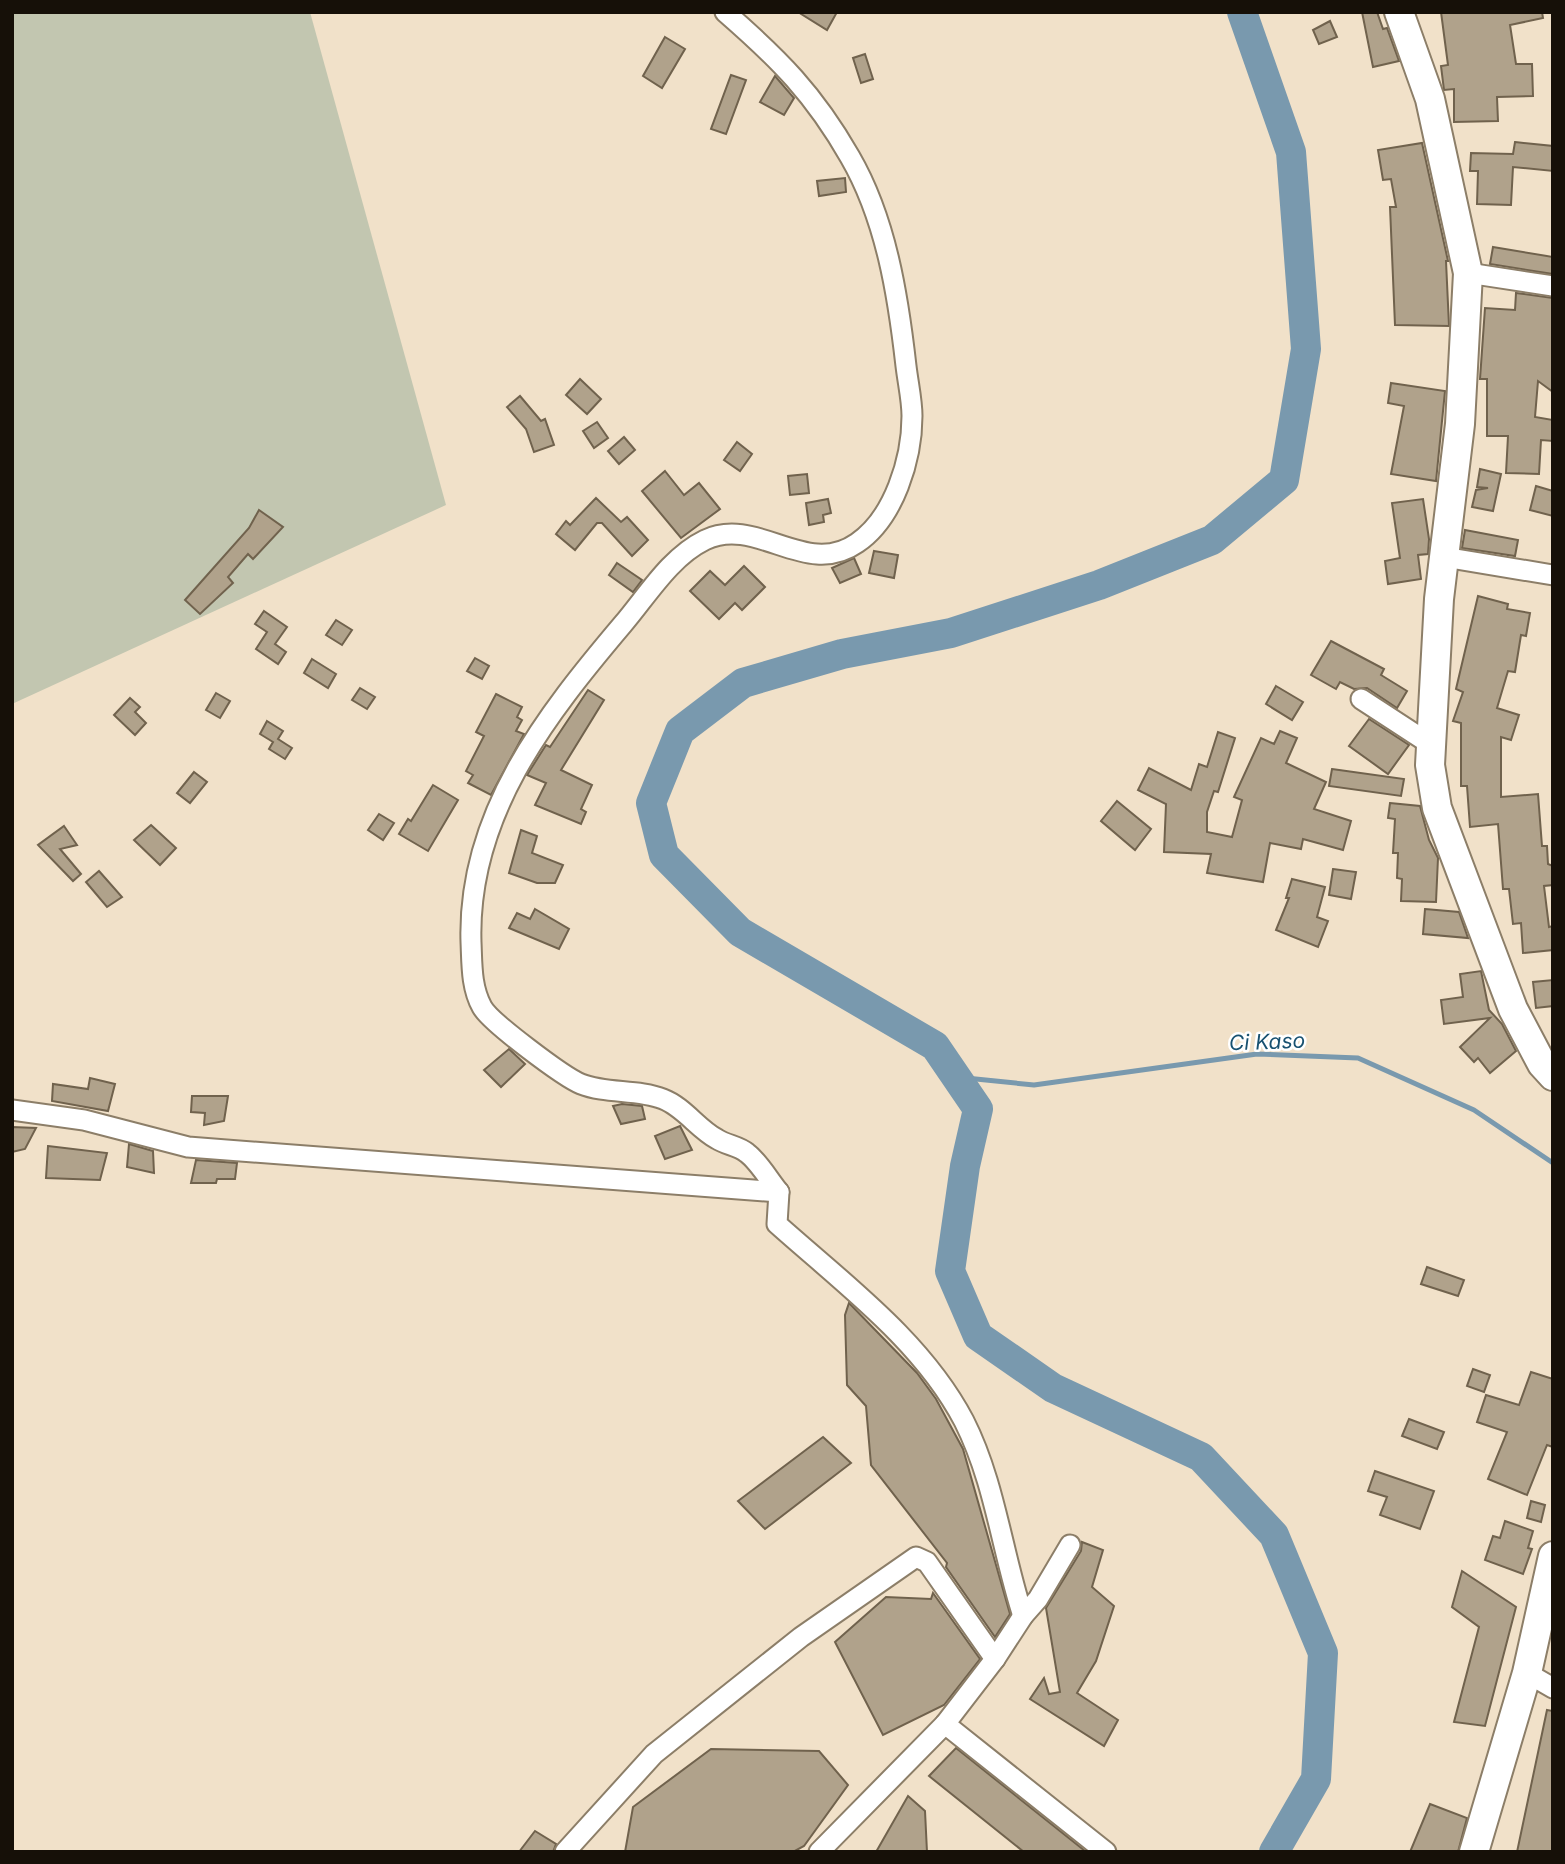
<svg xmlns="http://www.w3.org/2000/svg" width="1565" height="1864" font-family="Inter,sans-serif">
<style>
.green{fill:#c2c6b0}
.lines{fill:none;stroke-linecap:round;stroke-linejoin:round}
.stream{stroke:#7999ae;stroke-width:5}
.river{stroke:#7999ae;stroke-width:30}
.building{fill:#b0a28b;stroke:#70624d;stroke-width:2}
.street-casing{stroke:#8c7e68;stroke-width:23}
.secondary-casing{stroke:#8c7e68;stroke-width:32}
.street{stroke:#fff;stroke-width:19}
.secondary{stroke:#fff;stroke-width:28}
.labels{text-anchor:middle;stroke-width:5;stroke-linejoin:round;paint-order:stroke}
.water-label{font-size:21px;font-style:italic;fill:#185170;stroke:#fff}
</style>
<rect width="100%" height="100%" fill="#f1e1c9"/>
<polygon class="green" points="12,12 310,12 446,505 12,704"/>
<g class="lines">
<polyline class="stream" points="956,1077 1034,1085 1257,1054 1358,1058 1474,1110 1553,1163"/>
<polyline class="river" points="1242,12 1291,152 1306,349 1284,480 1212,540 1099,585 951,633 842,654 743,683 680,731 651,803 664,855 740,932 935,1046 978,1109 965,1166 950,1271 978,1336 1053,1388 1201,1457 1274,1535 1323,1653 1316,1779 1274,1852"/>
</g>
<g class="building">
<polygon points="798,12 837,12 827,30"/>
<polygon points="1362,12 1377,12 1383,29 1387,28 1399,61 1373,67"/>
<polygon points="1441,12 1542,12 1543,18 1510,25 1516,64 1532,64 1533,96 1497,97 1498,121 1454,122 1454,89 1444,90 1441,66 1448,65"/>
<polygon points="1330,21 1337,37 1319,44 1313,30"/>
<polygon points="665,37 685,49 662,88 643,76"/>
<polygon points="865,54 873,79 861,83 853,58"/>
<polygon points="731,75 746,80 726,134 711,129"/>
<polygon points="775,76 794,98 784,115 760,102"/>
<polygon points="1515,142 1553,146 1553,171 1513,167 1511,205 1477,204 1478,171 1470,171 1471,153 1513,154"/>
<polygon points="1422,143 1448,261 1446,261 1449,326 1395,325 1390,207 1396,207 1391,179 1383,180 1378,150"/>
<polygon points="845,178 846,192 819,196 817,181"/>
<polygon points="1493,247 1553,257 1553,274 1490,264"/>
<polygon points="1516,293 1553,298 1553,392 1538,381 1535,417 1553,420 1553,441 1541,440 1539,474 1506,473 1508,436 1487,436 1487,379 1480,379 1485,308 1515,310"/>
<polygon points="580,379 601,399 587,414 566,395"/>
<polygon points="1391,383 1445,391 1436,481 1391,474 1404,406 1388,403"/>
<polygon points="520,396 541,421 545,419 554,445 534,452 526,429 507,407"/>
<polygon points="597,422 608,438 594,448 583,431"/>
<polygon points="624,437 635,450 619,464 608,451"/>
<polygon points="737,442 752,454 740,471 724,460"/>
<polygon points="1480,469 1501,474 1493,511 1472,507 1476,490 1488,488 1477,487"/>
<polygon points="665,471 684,495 699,483 720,509 681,538 642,491"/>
<polygon points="807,474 809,493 790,495 788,476"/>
<polygon points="1536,486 1553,491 1553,516 1530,510"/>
<polygon points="596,498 621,522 627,517 648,540 632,556 602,523 597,523 575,550 556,534 566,521 570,525"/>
<polygon points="828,499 831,513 823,515 824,522 809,525 806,503"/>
<polygon points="1423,499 1429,539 1428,554 1418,555 1421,579 1388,584 1385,561 1400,558 1392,503"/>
<polygon points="259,510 283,527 253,559 248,554 228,577 233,583 200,614 185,600 249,528"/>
<polygon points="1465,530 1518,540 1515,556 1462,548"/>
<polygon points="874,551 898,555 894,578 869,573"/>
<polygon points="854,558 861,574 840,583 832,568"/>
<polygon points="617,563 642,580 633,592 609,575"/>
<polygon points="744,566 765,587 742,610 735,603 719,619 690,591 710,571 725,585"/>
<polygon points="1478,596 1508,604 1507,609 1530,613 1526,636 1521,635 1515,672 1508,671 1497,708 1519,715 1511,740 1501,737 1501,797 1538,794 1542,846 1547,846 1548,864 1553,866 1553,885 1544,886 1549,927 1553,926 1553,950 1523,953 1521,923 1513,924 1509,889 1503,889 1498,824 1470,827 1467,786 1461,786 1461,723 1453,721 1463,692 1456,689"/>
<polygon points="264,611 287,627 275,644 286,652 278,664 256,649 267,632 255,624"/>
<polygon points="336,620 352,630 342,645 326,635"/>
<polygon points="1331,641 1384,669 1381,675 1407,691 1397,708 1367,688 1354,689 1340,682 1336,689 1311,675"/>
<polygon points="475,658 489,666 482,679 467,671"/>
<polygon points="312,659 336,674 328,688 304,673"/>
<polygon points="1276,686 1303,702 1292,720 1266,704"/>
<polygon points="360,688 375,697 367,709 352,700"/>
<polygon points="588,690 604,700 561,770 592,785 581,809 586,812 581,824 535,805 546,783 527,775 546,745 550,747"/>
<polygon points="216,693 230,701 220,718 206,710"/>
<polygon points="496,694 522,707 517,717 522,720 516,731 524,734 491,795 468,783 473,775 466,771 484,736 476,732"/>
<polygon points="130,698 140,707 135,712 146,723 135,735 114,715"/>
<polygon points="1369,719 1409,745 1388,774 1349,746"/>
<polygon points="267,721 283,731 278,739 292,748 285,759 269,749 273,742 260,734"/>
<polygon points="1280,731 1297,738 1286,763 1326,782 1314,809 1351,821 1343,850 1303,839 1301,849 1270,843 1263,882 1207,873 1211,854 1164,852 1166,804 1138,790 1149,768 1191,790 1199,764 1207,767 1218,732 1235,738 1218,792 1214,791 1207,812 1207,832 1232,837 1242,800 1234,797 1261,738 1274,744"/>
<polygon points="1332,769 1404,779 1401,796 1329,786"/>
<polygon points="194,772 207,782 190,803 177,793"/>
<polygon points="433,785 458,800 428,851 399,834 408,819 411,821"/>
<polygon points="1117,801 1151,829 1135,850 1101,821"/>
<polygon points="1390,803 1420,806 1429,840 1438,858 1436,902 1401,901 1402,879 1397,878 1398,853 1393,853 1395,819 1388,818"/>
<polygon points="379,814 394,823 383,840 368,830"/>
<polygon points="151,825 176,848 160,865 134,840"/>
<polygon points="64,826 77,845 60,849 81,874 73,881 38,845"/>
<polygon points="521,830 537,836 532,853 563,865 555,883 537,883 509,873"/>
<polygon points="1333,869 1356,872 1351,899 1329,895"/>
<polygon points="99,871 122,897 107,907 86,882"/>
<polygon points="1292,879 1325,887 1317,917 1328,921 1318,947 1276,930 1289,898 1286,898"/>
<polygon points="535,909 569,929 559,949 509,928 517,913 530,919"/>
<polygon points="1425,909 1459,912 1468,938 1423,934"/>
<polygon points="1481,971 1489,1010 1502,1024 1516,1051 1490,1073 1478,1058 1474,1062 1460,1047 1490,1018 1444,1024 1441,1000 1463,997 1460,974"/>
<polygon points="1553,980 1553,1006 1536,1008 1533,982"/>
<polygon points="509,1049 525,1064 501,1087 484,1070"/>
<polygon points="90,1078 115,1084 108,1111 52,1101 53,1084 88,1089"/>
<polygon points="192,1096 228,1096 224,1121 204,1125 205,1113 191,1112"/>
<polygon points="622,1104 642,1106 645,1119 621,1124 613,1106"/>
<polygon points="680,1126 692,1150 665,1159 655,1136"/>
<polygon points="12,1127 36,1128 25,1149 12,1152"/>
<polygon points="129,1144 153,1151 154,1173 127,1167"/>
<polygon points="48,1146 107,1153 100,1180 46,1178"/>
<polygon points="196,1160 237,1163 235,1179 217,1179 216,1183 191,1183"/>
<polygon points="1427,1267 1464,1280 1458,1296 1421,1284"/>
<polygon points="849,1303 917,1373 936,1399 963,1449 1010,1614 995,1637 946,1567 947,1563 871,1465 866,1406 847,1385 845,1315"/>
<polygon points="1473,1369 1490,1375 1484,1392 1467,1386"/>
<polygon points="1531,1372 1553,1379 1553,1447 1547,1445 1527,1495 1488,1479 1507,1432 1477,1422 1486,1395 1519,1405"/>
<polygon points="1409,1419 1444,1432 1437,1449 1402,1436"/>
<polygon points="823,1437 851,1463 765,1529 738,1501"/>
<polygon points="1375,1471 1434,1491 1420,1529 1380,1515 1387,1497 1368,1491"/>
<polygon points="1531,1501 1545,1505 1541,1522 1527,1518"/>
<polygon points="1505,1521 1533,1531 1528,1548 1532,1549 1523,1574 1485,1560 1493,1536 1500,1538"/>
<polygon points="1082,1542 1103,1550 1092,1587 1114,1606 1096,1661 1077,1693 1118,1720 1104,1746 1030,1699 1044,1678 1049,1694 1060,1692 1046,1608 1081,1551"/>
<polygon points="1462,1571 1516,1607 1485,1726 1454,1722 1479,1627 1452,1607"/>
<polygon points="933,1593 980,1659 944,1705 883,1735 835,1642 886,1597 931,1599"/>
<polygon points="1547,1710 1553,1711 1553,1852 1517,1852"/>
<polygon points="956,1748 1085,1851 1085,1852 1024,1852 929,1776"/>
<polygon points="711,1749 819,1751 848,1785 804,1846 793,1852 625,1852 633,1807"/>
<polygon points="908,1796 925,1811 927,1852 876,1852"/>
<polygon points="1430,1804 1467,1818 1458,1852 1410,1852"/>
<polygon points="535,1831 556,1844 553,1852 519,1852"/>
</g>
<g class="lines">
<g class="street-casing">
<g id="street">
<path d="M725 12C779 59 814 94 850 157 886 219 898 295 906 366 908 383 912 400 912 416 912 459 894 518 857 543 806 579 757 515 705 540 670 557 647 596 623 624 546 715 467 815 471 942 472 964 471 987 482 1007 490 1022 564 1077 581 1084 606 1094 638 1089 663 1099 684 1107 698 1129 717 1139 726 1145 739 1146 747 1153 759 1162 769 1180 779 1192L777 1224C844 1284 922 1341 964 1421 995 1482 1002 1552 1023 1616"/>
<polyline points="1468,273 1553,286"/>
<polyline points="1444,557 1553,575"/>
<polyline points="1361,699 1430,744"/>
<polyline points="12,1110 84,1120 188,1147 779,1192"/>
<polyline points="1527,1673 1553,1688"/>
<polyline points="945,1724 1106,1852"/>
<polyline points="565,1852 654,1754 801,1637 916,1557 927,1562 995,1659"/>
<polyline points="819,1852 945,1724 995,1659 1023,1616 1038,1599 1070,1545"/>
</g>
</g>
<g class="secondary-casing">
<g id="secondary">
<polyline points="1399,12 1430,99 1468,273 1460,424 1439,599 1430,765 1437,808 1513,1009 1542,1064 1553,1076"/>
<polyline points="1474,1852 1527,1673 1553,1556"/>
</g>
</g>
<use href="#street" class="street"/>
<use href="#secondary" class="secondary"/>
</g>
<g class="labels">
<g class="water-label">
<text transform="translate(1267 1042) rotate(-2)" y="7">Ci Kaso</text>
</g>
</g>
<rect width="1565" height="1864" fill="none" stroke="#161008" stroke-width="28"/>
</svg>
